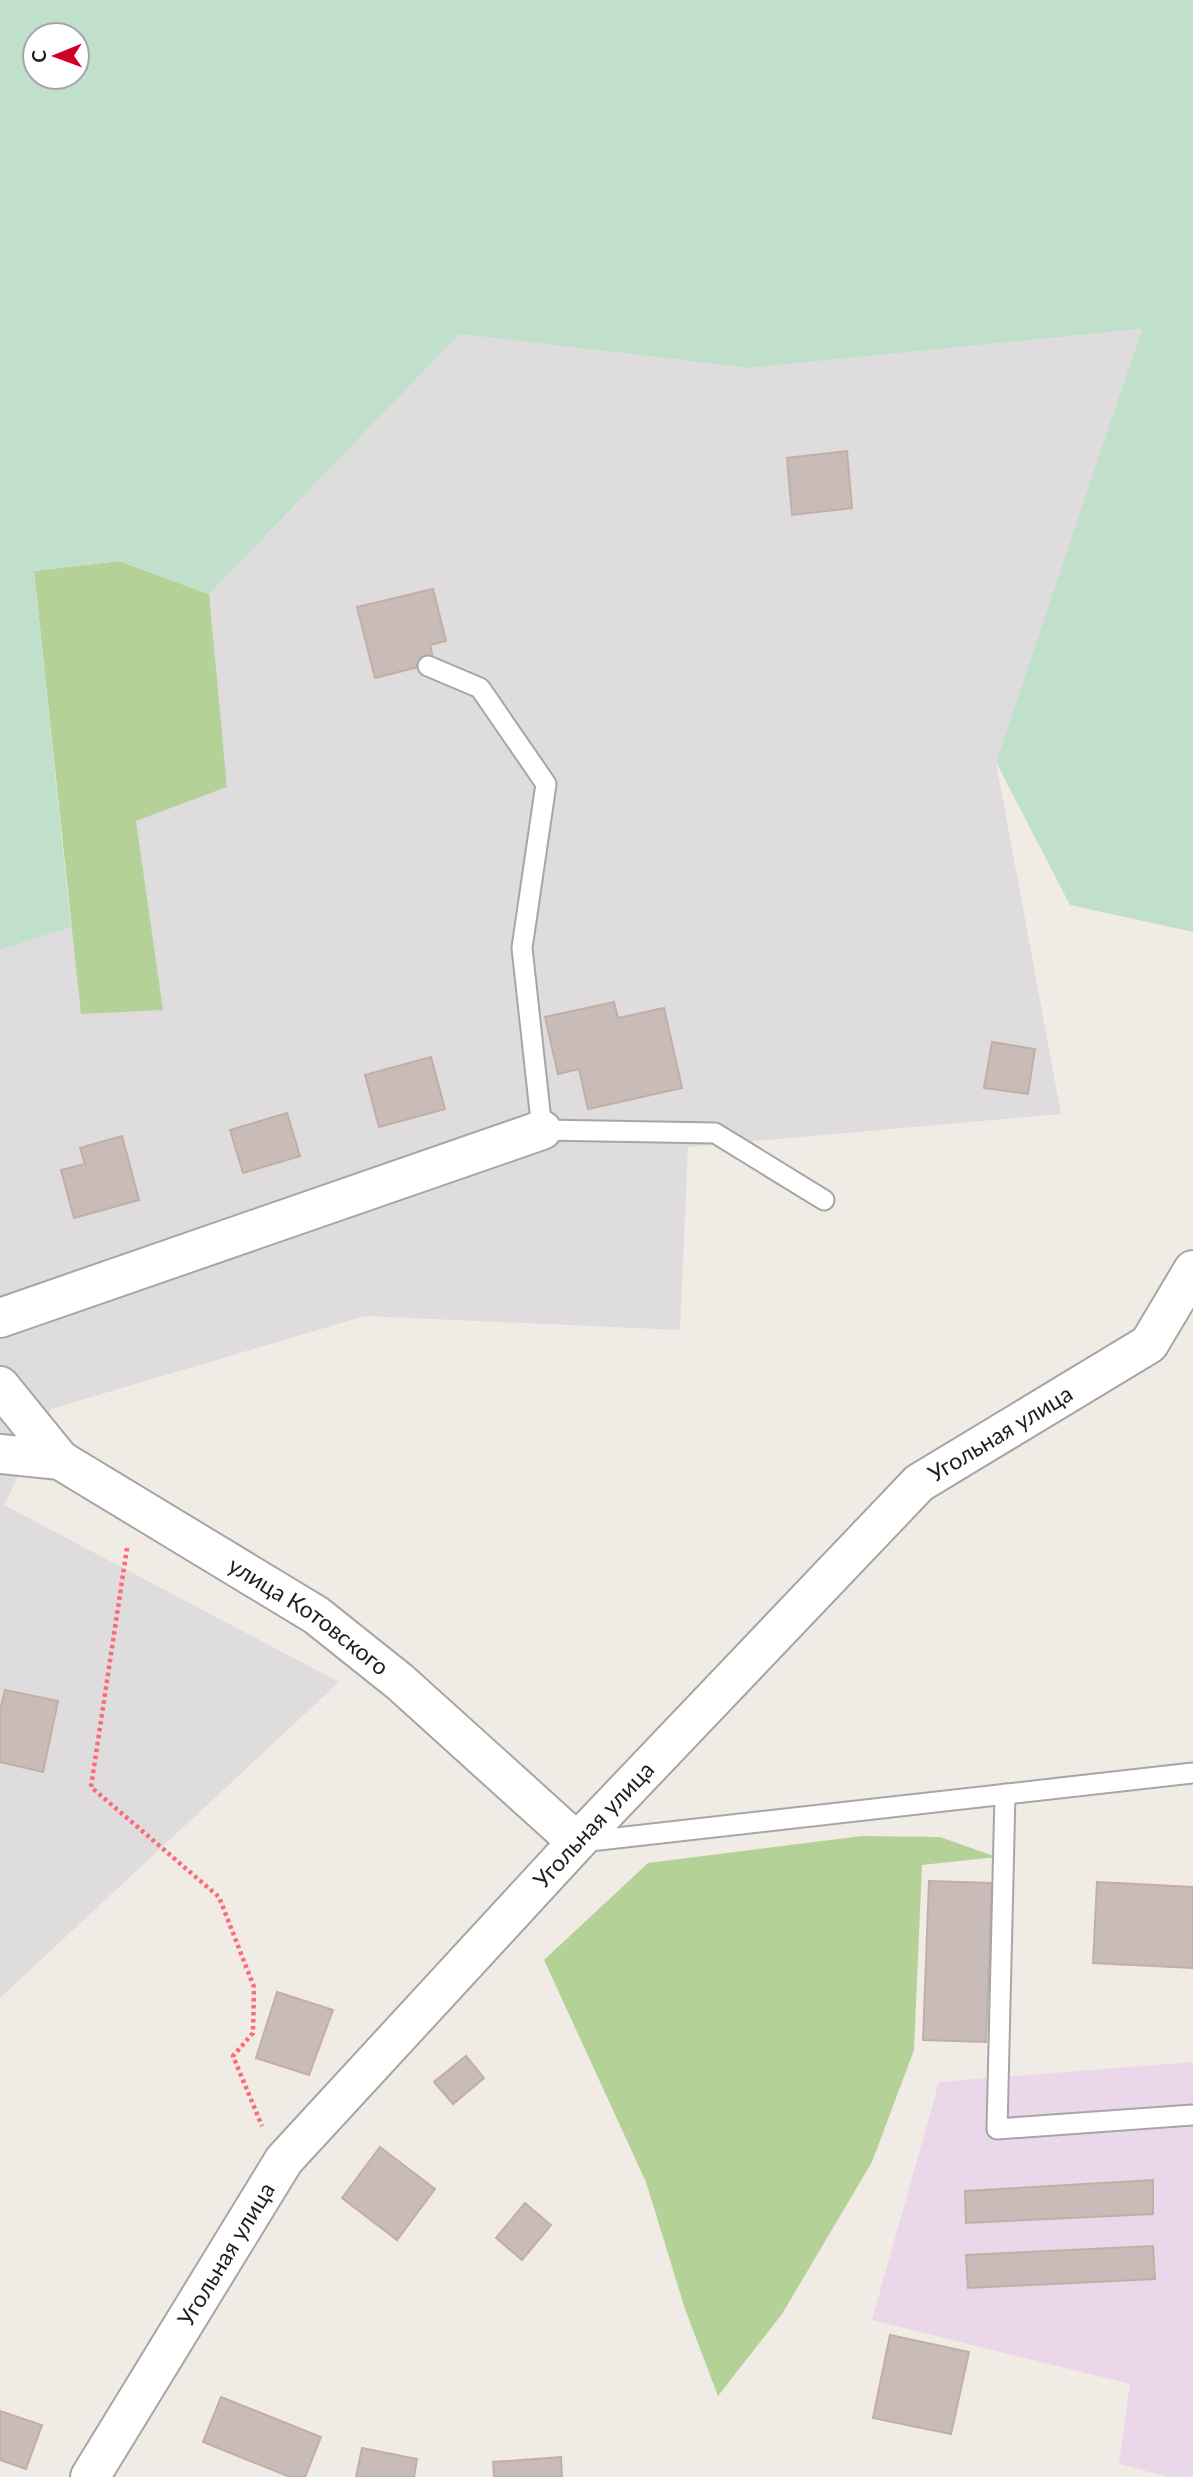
<svg xmlns="http://www.w3.org/2000/svg" width="1193" height="2477" font-family="Lato,sans-serif">
<style>
.residential{fill:#dedcdd}
.industrial{fill:#ead7ea}
.forest{fill:#b4d297}
.wetland{fill:#c1e0cc;fill-rule:evenodd}
.building{fill:#c9bcb8;stroke:#c3aea6;stroke-width:2}
.lines{fill:none;stroke-linecap:round;stroke-linejoin:round}
.lane-casing{stroke:#a6a6a6;stroke-width:23}
.street-casing{stroke:#a6a6a6;stroke-width:42}
.path{stroke:#ff6875;stroke-width:4.5;stroke-dasharray:3.5 3.5;stroke-linecap:butt}
.lane{stroke:#fff;stroke-width:19}
.street{stroke:#fff;stroke-width:38}
.labels{text-anchor:middle;stroke-width:7;stroke-linejoin:round;paint-order:stroke}
.street-label{font-size:23px;fill:#1f1f1f;stroke:#fff}
</style>
<rect width="100%" height="100%" fill="#f1ebe5"/>
<polygon class="residential" points="1143,329 996,762 1061,1114 688,1147 680,1330 365,1316 51,1409 4,1505 339,1682 0,1998 0,950 71,927 67,846 227,787 190,407 459,334 749,368"/>
<polygon class="industrial" points="1193,2062 1193,2477 1169,2477 1119,2464 1130,2384 872,2320 939,2082"/>
<g class="forest">
<polygon points="119,561 209,594 227,787 136,821 163,1010 81,1014 34,571"/>
<polygon points="862,1836 940,1837 997,1857 922,1865 914,2050 872,2162 782,2314 718,2396 685,2309 646,2182 544,1960 648,1863"/>
</g>
<path class="wetland" d="M0 0H1193V932L1070 905 996 762 1142 329 749 368 459 334 209 594 119 561 34 571 71 927 0 950ZM35 35H77V77H35Z"/>
<g class="building">
<polygon points="847,451 852,508 792,515 787,458"/>
<polygon points="433,589 446,641 430,645 434,663 375,678 357,607"/>
<polygon points="614,1002 618,1018 664,1008 682,1088 588,1109 579,1069 558,1074 545,1017"/>
<polygon points="992,1042 1035,1049 1028,1094 984,1088"/>
<polygon points="431,1057 445,1109 379,1127 365,1075"/>
<polygon points="287,1113 300,1156 243,1173 230,1130"/>
<polygon points="122,1136 139,1200 74,1218 61,1170 85,1164 80,1148"/>
<polygon points="5,1690 58,1701 43,1772 0,1762 0,1711"/>
<polygon points="929,1881 992,1883 986,2042 923,2040"/>
<polygon points="1097,1882 1193,1887 1193,1968 1093,1963"/>
<polygon points="277,1992 333,2010 309,2075 256,2058"/>
<polygon points="466,2056 484,2078 453,2104 434,2082"/>
<polygon points="380,2147 435,2189 397,2240 342,2198"/>
<polygon points="1153,2180 1153,2214 966,2223 965,2191"/>
<polygon points="525,2203 551,2225 522,2260 496,2238"/>
<polygon points="1153,2246 1155,2279 968,2288 966,2255"/>
<polygon points="890,2335 969,2352 951,2434 873,2418"/>
<polygon points="221,2397 321,2437 305,2477 290,2477 203,2442"/>
<polygon points="0,2411 42,2425 26,2469 0,2460"/>
<polygon points="362,2448 417,2459 414,2477 356,2477"/>
<polygon points="561,2457 562,2477 494,2477 493,2462"/>
</g>
<g class="lines">
<g class="lane-casing">
<g id="lane">
<polyline points="428,666 480,688 546,784 522,948 542,1130 715,1133 824,1200"/>
<polyline points="1005,1794 997,2129 1193,2115"/>
<polyline points="581,1842 1193,1773"/>
</g>
</g>
<g class="street-casing">
<g id="street">
<polyline points="0,1318 542,1130"/>
<polyline points="0,1386 60,1460"/>
<path id="s1" d="M0 1454 60 1460 316 1615 400 1682 577 1842"/>
<path id="s2" d="M90 2477 284 2160 577 1842 919 1483 1149 1344 1193 1270"/>
</g>
</g>
<polyline class="path" points="127,1548 91,1787 219,1897 254,1987 253,2033 233,2056 262,2126"/>
<use href="#lane" class="lane"/>
<use href="#street" class="street"/>
</g>
<g class="labels">
<g class="street-label">
<text dy="8" stroke="none"><textPath href="#s2" startOffset="1395">Угольная улица</textPath></text>
<text dy="8" stroke="none"><textPath href="#s1" startOffset="354">улица Котовского</textPath></text>
<text dy="8" stroke="none"><textPath href="#s2" startOffset="828">Угольная улица</textPath></text>
<text dy="8" stroke="none"><textPath href="#s2" startOffset="261">Угольная улица</textPath></text>
</g>
</g>
<g transform="translate(56 56) rotate(269)"><circle r="33" fill="#ffffff" stroke="#a5a5a5" stroke-width="2"/>
<path d="M0-5L12 26L0 18L-12 26Z" fill="#cf0027"/>
<text y="-10" font-size="19" font-weight="bold" text-anchor="middle" fill="#1f1f1f">С</text>
</g>
</svg>
